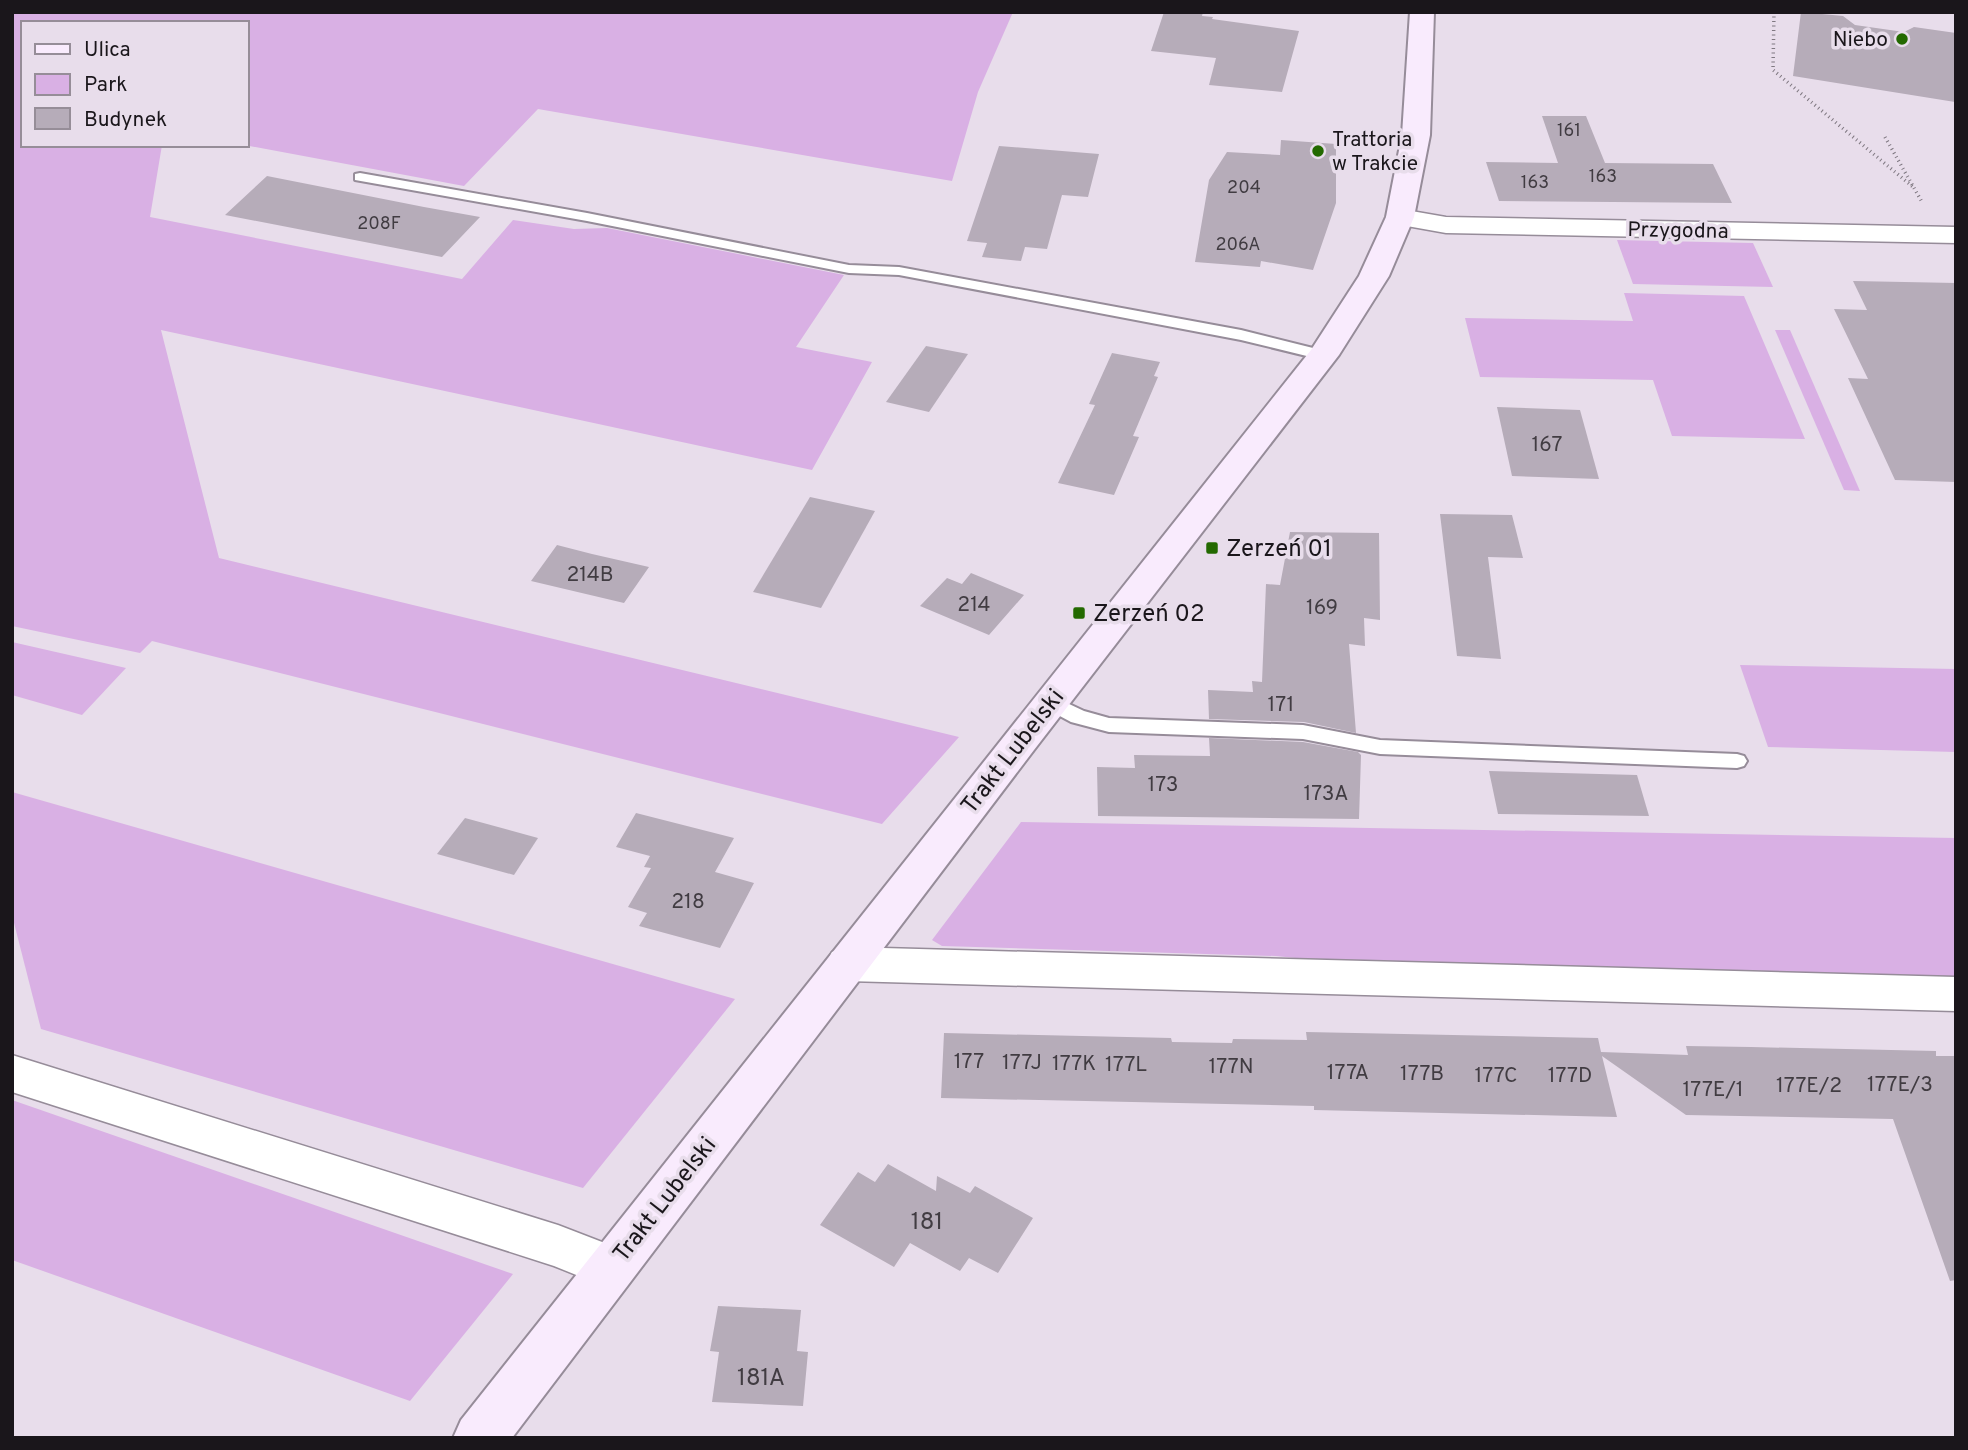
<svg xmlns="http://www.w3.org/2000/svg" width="1968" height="1450" font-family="Overpass,sans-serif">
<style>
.green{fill:#d9b0e4}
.building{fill:#b6acb9}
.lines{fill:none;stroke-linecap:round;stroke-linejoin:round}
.lane-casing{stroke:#968c99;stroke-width:4}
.street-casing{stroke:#968c99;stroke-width:3}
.secondary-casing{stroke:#968c99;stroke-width:4}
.path{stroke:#7f7881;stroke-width:3.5;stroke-dasharray:1 3.5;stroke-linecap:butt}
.lane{fill:#fff;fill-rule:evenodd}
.street{fill:#fff;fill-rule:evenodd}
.secondary{fill:#f9ebfd;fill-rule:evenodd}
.poi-dot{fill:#236900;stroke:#e8ddeb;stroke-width:2.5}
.labels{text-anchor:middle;stroke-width:7;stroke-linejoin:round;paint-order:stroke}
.far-number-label{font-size:18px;fill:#413c42}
.far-poi-label{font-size:21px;fill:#1a161b;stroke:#e8ddeb;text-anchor:end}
.far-street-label{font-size:21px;fill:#1a161b;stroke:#e8ddeb}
.number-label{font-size:21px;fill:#413c42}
.poi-label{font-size:24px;fill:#1a161b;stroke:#e8ddeb;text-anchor:start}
.street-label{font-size:24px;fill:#1a161b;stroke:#e8ddeb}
.near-number-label{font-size:24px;fill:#413c42}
</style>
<rect width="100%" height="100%" fill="#e8ddeb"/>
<g class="green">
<polygon points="12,12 1013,12 978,92 952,181 538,109 464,186 244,145 247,145 247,23 23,23 23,145 162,145 150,217 462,279 513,220 574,229 607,228 844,275 796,347 872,362 812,470 161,330 219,558 959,737 882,824 152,641 140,653 12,626"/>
<polygon points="1617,240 1753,243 1773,287 1633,284"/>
<polygon points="1624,293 1744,296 1805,439 1672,436 1653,380 1480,377 1465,318 1633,321"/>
<polygon points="1775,330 1790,330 1860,491 1844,490"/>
<polygon points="12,642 126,668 82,715 12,695"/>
<polygon points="1740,665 1956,669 1956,752 1768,747"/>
<polygon points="12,792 735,999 583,1188 41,1029 12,915"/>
<polygon points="1021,822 1956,838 1956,978 1372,966 1276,956 942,946 932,940"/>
<polygon points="12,1100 513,1274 410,1401 12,1260"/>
</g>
<g class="building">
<polygon points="1164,12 1203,12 1202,16 1213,17 1212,19 1299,31 1282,92 1209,85 1216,58 1151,51"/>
<polygon points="1801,12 1843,16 1855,25 1904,32 1914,27 1956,33 1955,102 1793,76"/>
<polygon points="1542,116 1586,116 1605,163 1713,164 1732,203 1499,201 1486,162 1558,163"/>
<polygon points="1281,140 1336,144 1336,203 1313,270 1261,261 1260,267 1195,262 1209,180 1227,152 1280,155"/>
<polygon points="999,146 1099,154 1088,197 1062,195 1047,249 1025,247 1021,261 982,257 987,243 967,241"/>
<polygon points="267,176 424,207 480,217 442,257 225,215"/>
<polygon points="1853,281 1956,283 1956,482 1895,480 1848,378 1868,379 1834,309 1867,310"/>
<polygon points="926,346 968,354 929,412 886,402"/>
<polygon points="1112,353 1160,362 1154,376 1158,377 1133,436 1139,437 1114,495 1058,483 1095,405 1089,404"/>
<polygon points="1497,407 1580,410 1599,479 1512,476"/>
<polygon points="810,497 875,511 821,608 753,592"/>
<polygon points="1440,514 1512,515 1523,558 1488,557 1501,659 1457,656"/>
<polygon points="1290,532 1379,533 1380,620 1364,618 1365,646 1349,644 1356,733 1304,722 1209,719 1208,690 1253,692 1252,681 1262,682 1266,584 1280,585"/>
<polygon points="557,545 592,554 649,567 624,603 531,581"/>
<polygon points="971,573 1024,595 989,635 920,606 947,578 962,584"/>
<polygon points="1209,738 1303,742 1358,752 1361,755 1359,819 1098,816 1097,767 1135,768 1134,755 1210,756"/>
<polygon points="1489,771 1637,775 1649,816 1498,814"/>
<polygon points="636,813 734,838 715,872 754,883 720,948 639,926 647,913 628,907 651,868 644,867 650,856 616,847"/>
<polygon points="465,818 538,838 514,875 437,854"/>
<polygon points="1306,1032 1598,1038 1601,1052 1688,1055 1686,1046 1751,1047 1936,1051 1936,1056 1956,1056 1956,1280 1950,1281 1893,1119 1686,1115 1602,1056 1617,1117 1314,1110 1314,1106 941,1098 944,1033 1171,1038 1172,1042 1232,1043 1233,1039 1307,1040"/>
<polygon points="888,1164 936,1191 937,1176 970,1193 975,1186 1033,1218 998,1273 969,1258 960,1271 910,1243 894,1267 820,1225 858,1172 875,1182"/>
<polygon points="718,1306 801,1310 797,1351 808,1352 803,1406 712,1402 719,1352 710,1351"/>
</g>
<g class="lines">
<g class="lane-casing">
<g id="lane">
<polygon points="360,173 587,213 849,265 899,267 1241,330 1329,352 1331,355 1323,360 1241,340 899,275 849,273 587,221 355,180 355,174"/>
<polygon points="1050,695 1084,711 1109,718 1303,725 1380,740 1737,754 1744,756 1747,761 1744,766 1737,768 1380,754 1303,739 1109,732 1071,722 1043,707 1040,702 1043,697"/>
</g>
</g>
<g class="street-casing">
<g id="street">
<polygon points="1400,209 1446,217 1956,227 1956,243 1446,233 1390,223 1386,217 1390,211"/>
<polygon points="847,947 1956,977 1956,1011 847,981 832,976 826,964 832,952"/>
<polygon points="12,1055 558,1225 628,1252 634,1267 628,1282 611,1289 554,1266 12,1092"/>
</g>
</g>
<g class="secondary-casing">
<polygon id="secondary" points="1410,12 1434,12 1430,135 1414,217 1389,276 1339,355 1034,750 512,1438 453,1438 461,1420 1311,350 1359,276 1386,217 1402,135"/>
</g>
<g class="path">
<polyline points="1774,12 1773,70 1913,187"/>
<polyline points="1885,137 1922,202"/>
</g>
<use href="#lane" class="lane"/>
<use href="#street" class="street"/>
<use href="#secondary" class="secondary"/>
</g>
<g class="poi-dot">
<circle cx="1902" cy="39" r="7"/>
<circle cx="1318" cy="151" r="7"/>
<rect x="1205" y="541" width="14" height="14" rx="3.5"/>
<rect x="1072" y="606" width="14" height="14" rx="3.5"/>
</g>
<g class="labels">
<g class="far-number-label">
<text x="1569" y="136">161</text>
<text x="1603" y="182">163</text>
<text x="1535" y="188">163</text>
<text x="1244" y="193">204</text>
<text x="379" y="229">208F</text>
<text x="1238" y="250">206A</text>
</g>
<g class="far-poi-label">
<text x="1888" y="46">Niebo</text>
<text x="1332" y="146" text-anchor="start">Trattoria<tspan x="1332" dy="24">w Trakcie</tspan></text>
</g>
<g class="far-street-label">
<text transform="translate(1678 230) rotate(1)" y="7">Przygodna</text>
</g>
<g class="number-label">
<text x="1547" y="451">167</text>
<text x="590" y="581">214B</text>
<text x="974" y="611">214</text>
<text x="1322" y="614">169</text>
<text x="1281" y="711">171</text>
<text x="1163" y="791">173</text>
<text x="1326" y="800">173A</text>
<text x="688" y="908">218</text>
<text x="969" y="1068">177</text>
<text x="1022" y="1069">177J</text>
<text x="1074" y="1070">177K</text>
<text x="1126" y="1071">177L</text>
<text x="1231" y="1073">177N</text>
<text x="1348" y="1079">177A</text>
<text x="1422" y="1080">177B</text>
<text x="1496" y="1082">177C</text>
<text x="1570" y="1082">177D</text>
<text x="1900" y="1091">177E/3</text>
<text x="1809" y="1092">177E/2</text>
<text x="1713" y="1096">177E/1</text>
</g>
<g class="poi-label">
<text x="1226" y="556">Zerzeń 01</text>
<text x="1093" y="621">Zerzeń 02</text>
</g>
<g class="street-label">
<text transform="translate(1012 751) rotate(-52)" y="8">Trakt Lubelski</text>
<text transform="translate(664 1199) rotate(-52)" y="8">Trakt Lubelski</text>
</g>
<g class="near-number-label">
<text x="927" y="1229">181</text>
<text x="761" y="1385">181A</text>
</g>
</g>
<rect width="1968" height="1450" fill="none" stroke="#1a161b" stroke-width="28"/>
<rect x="21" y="21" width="228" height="126" fill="#e8ddeb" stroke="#968d98" stroke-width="2"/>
<rect x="35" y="44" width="35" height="10" fill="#f9ebfd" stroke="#968d98" stroke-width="2"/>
<text x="84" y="56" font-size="21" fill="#1a161b">Ulica</text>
<rect x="35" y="74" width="35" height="21" fill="#d9b0e4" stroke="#968d98" stroke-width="2"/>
<text x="84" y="91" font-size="21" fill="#1a161b">Park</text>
<rect x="35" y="108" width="35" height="21" fill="#b6acb9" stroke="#968d98" stroke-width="2"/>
<text x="84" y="126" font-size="21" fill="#1a161b">Budynek</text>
</svg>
